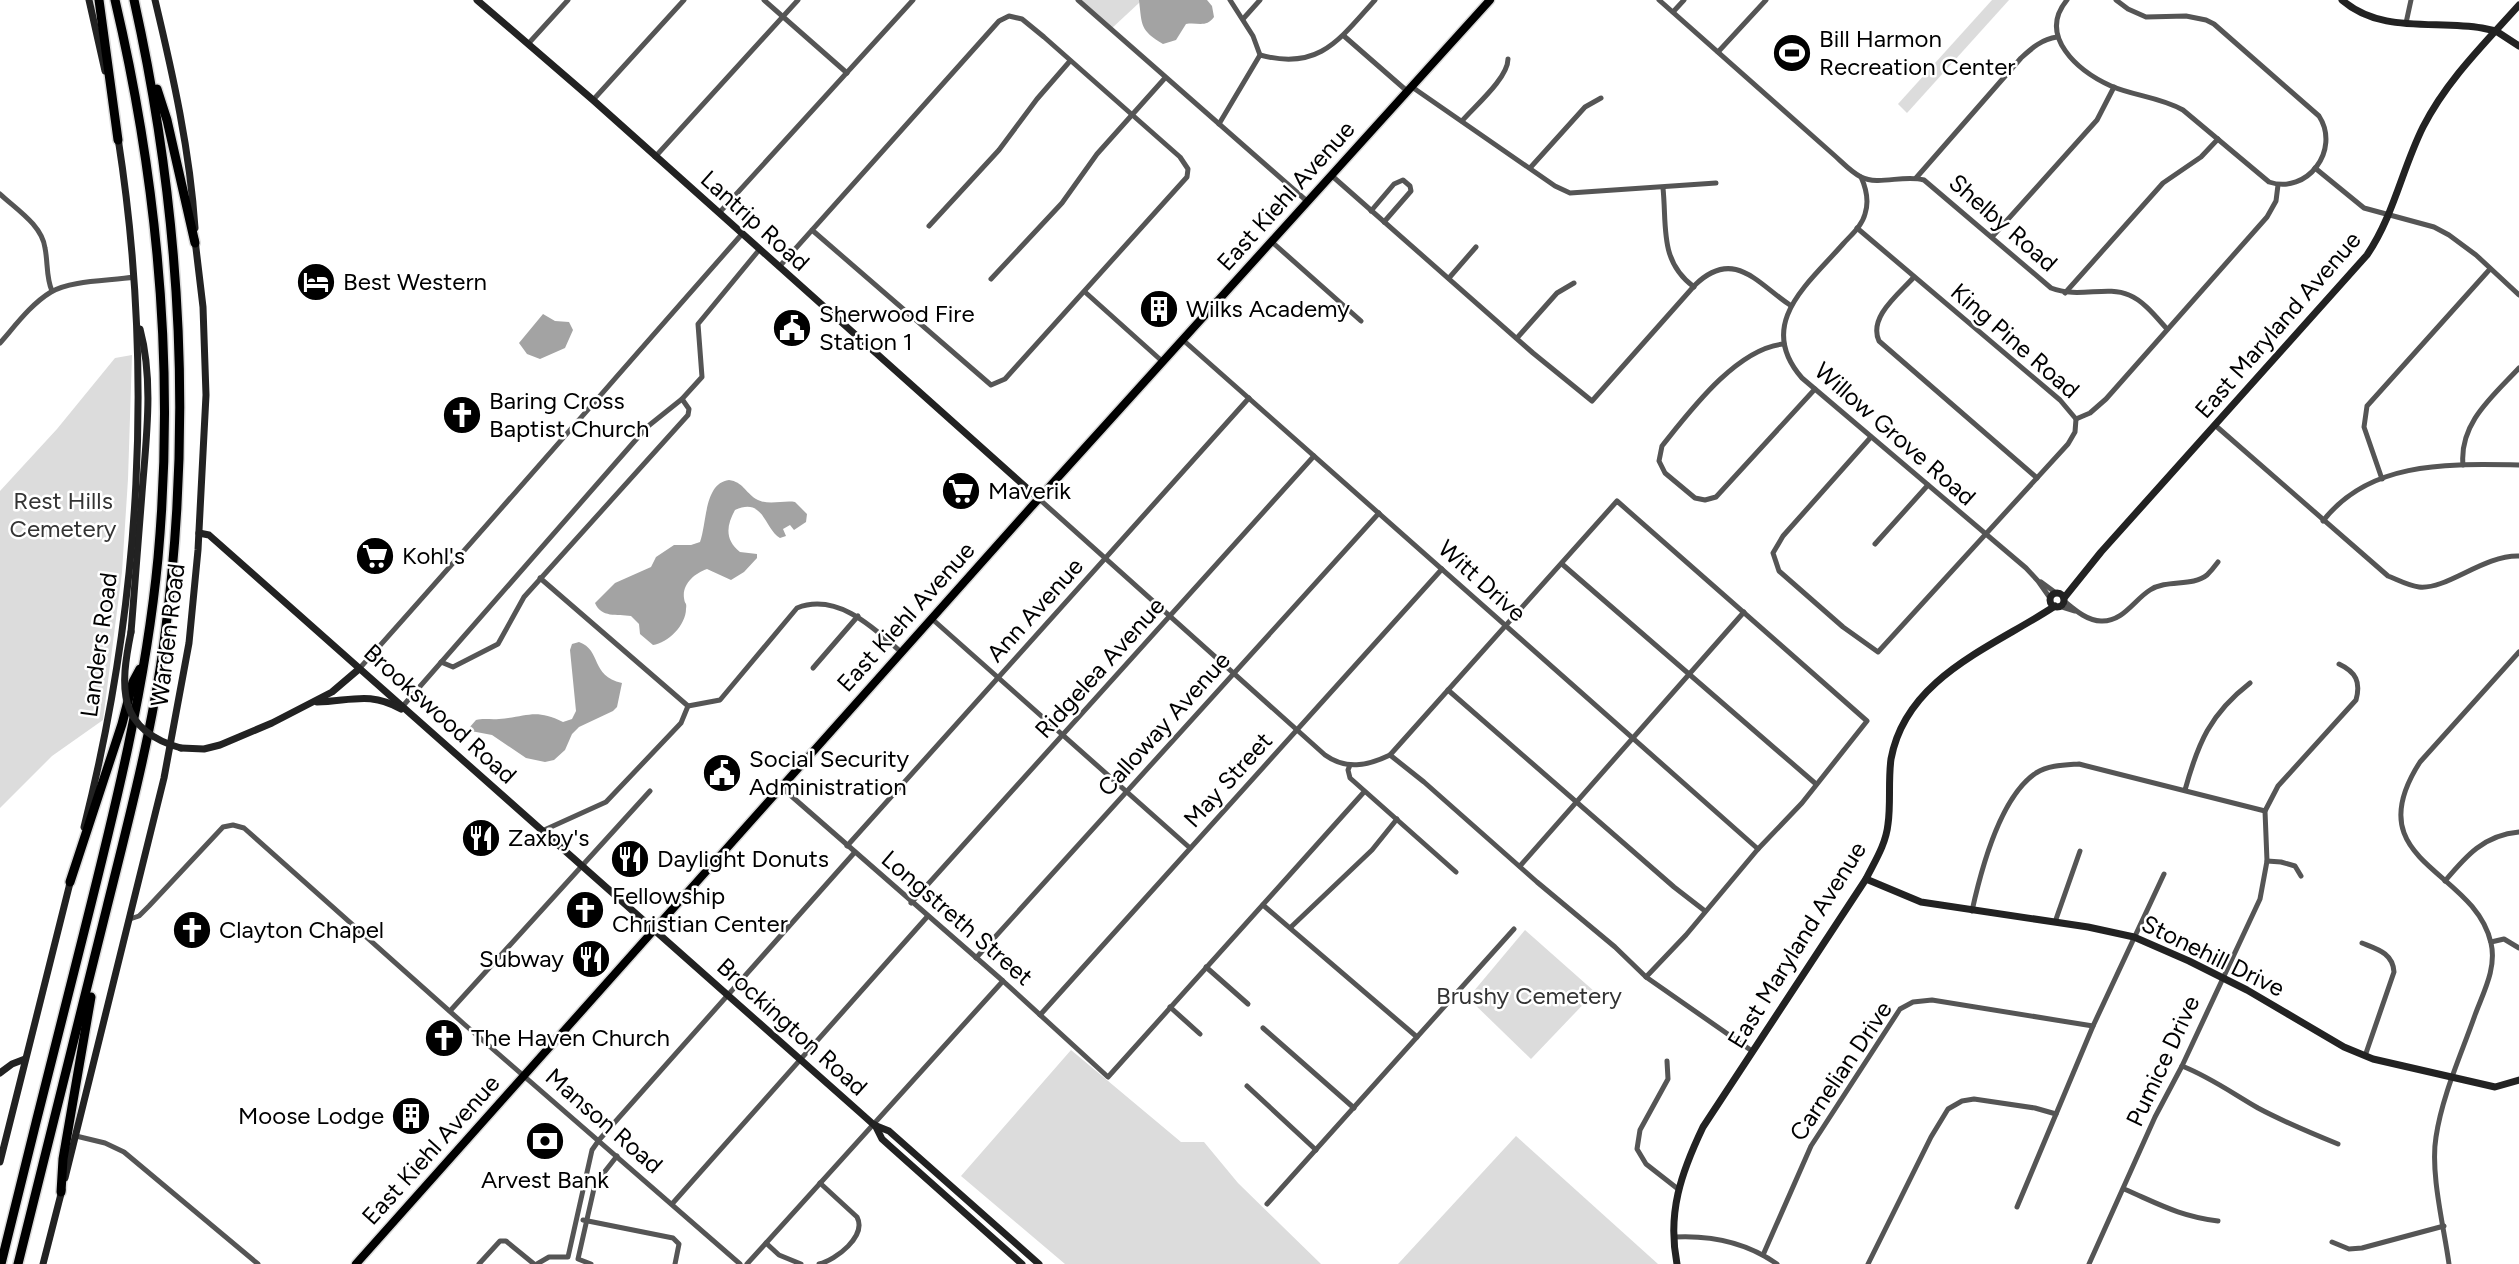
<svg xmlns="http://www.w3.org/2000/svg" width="2519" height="1264" font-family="Figtree,sans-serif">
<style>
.green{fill:#dcdcdc}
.water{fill:#a3a3a3}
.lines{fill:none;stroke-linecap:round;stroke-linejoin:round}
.primary-casing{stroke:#dbdbdb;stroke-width:11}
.highway-casing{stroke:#dbdbdb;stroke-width:12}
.street{stroke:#555;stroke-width:5}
.secondary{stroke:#222;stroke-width:7}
.primary{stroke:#000;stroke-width:8}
.highway{stroke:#000;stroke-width:9}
.secondary-bridge{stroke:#222;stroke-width:7}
.labels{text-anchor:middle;stroke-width:5;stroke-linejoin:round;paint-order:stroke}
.poi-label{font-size:24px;fill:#000;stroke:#fff;text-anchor:start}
.street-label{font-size:24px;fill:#000;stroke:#fff}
.park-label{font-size:24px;fill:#333;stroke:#fff}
</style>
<rect width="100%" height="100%" fill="#fff"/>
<g class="green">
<polygon points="1078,0 1139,0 1140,2 1111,29"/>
<polygon points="1992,0 2009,0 1907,113 1898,104"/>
<polygon points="132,355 128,479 122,572 103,720 52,756 0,808 0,491 57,429 115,358"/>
<polygon points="1525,930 1595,992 1531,1059 1468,998"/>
<polygon points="1071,1050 1181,1142 1204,1142 1238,1183 1321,1264 1065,1264 961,1176"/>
<polygon points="1516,1136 1658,1264 1398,1264"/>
</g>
<g class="water">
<path d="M1139 0H1207L1212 6 1214 17C1206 28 1198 22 1186 24L1176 40 1163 44C1140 30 1142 26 1139 0Z"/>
<polygon points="543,314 555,321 569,322 573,330 565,348 540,359 527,354 519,343"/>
<path d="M729 480C743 482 745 492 756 499 768 506 783 500 795 502L807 514 806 522 794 530 790 525 783 529 786 536 780 538C764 528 764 497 735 510 726 526 725 540 740 552L757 554V558L744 572 731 580 707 569C695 573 682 584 684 598 685 606 687 601 686 609 686 625 668 643 653 645L640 634 639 624 631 616C617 614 601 618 595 603L615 583 651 567 656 557 674 545H691L700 542C707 523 704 483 729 480Z"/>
<path d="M579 642C602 650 590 676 622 683L617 707 613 711 579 727 572 734 565 750 554 760 545 762 526 758 492 735 471 731 469 728 476 720C484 718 491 720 499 719 527 717 535 708 563 722L572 719 576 711 570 650 572 644Z"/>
</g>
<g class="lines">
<g class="primary-casing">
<polyline id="primary" points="356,1264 1033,505 1490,0"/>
</g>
<g class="highway-casing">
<g id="highway">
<polyline points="99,0 118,140"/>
<polyline points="157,89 167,120 195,243"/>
<polyline points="70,882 122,724 133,682 140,669"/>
<polyline points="61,1192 63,1159 91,997"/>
<path d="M1 1264C28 1153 56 1043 84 932 115 809 146 685 158 558 175 370 158 183 115 0"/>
<path d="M18 1264C47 1145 78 1026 107 907 129 819 152 731 164 642 193 427 181 211 134 0"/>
</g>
</g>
<g class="street">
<polyline points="764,0 847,73"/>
<polyline points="1078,0 1308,202"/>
<path d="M1659 0 1834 155C1842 162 1851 172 1861 177 1879 186 1904 174 1924 180L2051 288C2079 299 2106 285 2129 295 2144 301 2157 318 2167 329"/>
<path d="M2067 0C2037 36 2078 71 2111 86 2134 96 2160 97 2183 110L2269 182C2307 195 2341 150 2319 116L2214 24 2206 20 2186 16 2146 17 2128 9 2116 0"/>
<polyline points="1673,12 1684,0"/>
<polyline points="1243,19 1260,0"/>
<polyline points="2406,23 2411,0"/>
<polyline points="1344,36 1407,91"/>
<polyline points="528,44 568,0"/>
<polyline points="1718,52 1766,0"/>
<path d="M1260 55C1319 71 1339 40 1375 0"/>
<polyline points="1412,87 1555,186 1570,193 1716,183"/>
<polyline points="593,100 684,0"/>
<path d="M1462 121C1475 106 1508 78 1508 59"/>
<polyline points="1219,124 1260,55 1253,36 1230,0"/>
<polyline points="655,157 798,0"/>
<polyline points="1530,168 1585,107 1601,98"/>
<polyline points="2315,168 2364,208 2434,227 2449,235 2476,255 2519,295"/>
<path d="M1331 175 1533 353 1592 401 1695 285C1734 247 1758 284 1790 305"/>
<path d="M1861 177C1866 188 1869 202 1865 214 1862 226 1851 235 1843 244 1808 284 1755 324 1802 378L2026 568 2038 581 2050 598"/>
<path d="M1916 178 2021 58C2032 48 2042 39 2057 37"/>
<path d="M1663 188C1667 227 1659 261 1694 287"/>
<path d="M0 194C16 209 42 225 45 248 48 262 46 278 52 291"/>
<polyline points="1371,211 1394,184 1403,180 1410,186 1411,191 1384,222"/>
<polyline points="719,213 913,0"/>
<polyline points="929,226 999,150 1037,99 1070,61"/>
<polyline points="1857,228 2060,400 2076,419 2075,432 2068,444 1878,652 1843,627 1779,571 1773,553 1783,536 1871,437"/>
<polyline points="1992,237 2097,120 2114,87"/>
<polyline points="1272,242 1361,321"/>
<polyline points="779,267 999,21 1009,16 1022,19 1044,37 1180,157 1188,169 1187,177 1005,379 991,385 812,230"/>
<path d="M1914 277C1899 294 1868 317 1879 341L2037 478"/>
<polyline points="1449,278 1476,247"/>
<polyline points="991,279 1062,203 1097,154 1165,78"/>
<polyline points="1085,292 1163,362"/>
<polyline points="2065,293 2163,183 2201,157 2218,139"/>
<polyline points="1517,338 1557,293 1574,283"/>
<polyline points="1183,340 1758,849"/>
<path d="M0 343C15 326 31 304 51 292 71 280 110 281 134 277"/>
<path d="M1784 344C1737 348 1690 411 1662 446L1659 461 1665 473 1695 498 1705 500 1716 497 1815 389"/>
<polyline points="2076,419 2090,413 2106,399 2267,217 2276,201 2278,185"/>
<path d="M2216 426 2388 576C2398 580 2409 586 2419 587 2447 590 2483 555 2519 556"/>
<path d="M2463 465C2459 423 2493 396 2519 368"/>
<polyline points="2382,479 2364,427 2367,406 2490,269"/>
<path d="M1038 498 1325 755C1346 770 1367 766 1390 755L1617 501 1867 721 1802 803 1758 849 1686 935 1646 977"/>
<path d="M2323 521C2370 460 2450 464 2519 465"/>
<polyline points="1875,544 1928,485"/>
<polyline points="1562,564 1816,784"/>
<polyline points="540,578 688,706"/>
<polyline points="2041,582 2056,593"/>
<path d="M2064 601C2074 609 2087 621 2101 621 2123 622 2134 600 2150 590 2167 579 2192 587 2207 575 2211 571 2215 566 2218 562"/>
<polyline points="2059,606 2075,611"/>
<polyline points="931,618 1190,848"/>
<polyline points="441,662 453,667 498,644 524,597 688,415 689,409 682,399"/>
<polyline points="813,668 858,616"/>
<path d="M359 669C488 525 614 379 742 234"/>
<polyline points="1448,690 1674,887 1705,911"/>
<polyline points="402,707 647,427 682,399 702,377 698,324 759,250"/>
<polyline points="1390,755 1424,782 1537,882 1615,947 1646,977 1752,1051"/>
<polyline points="1350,765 1348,770 1350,778 1456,872"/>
<polyline points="781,787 1003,981 1108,1077 1364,792"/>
<path d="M2185 790C2198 743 2210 714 2250 683"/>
<path d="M542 831 606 802 681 723 688 706 720 700 797 608C837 592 874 628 901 652"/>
<polyline points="847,846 1249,398"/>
<polyline points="2267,861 2281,862 2295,866 2301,876"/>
<polyline points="1520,866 1744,612"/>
<path d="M2445 881C2466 856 2484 835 2519 832"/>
<polyline points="911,903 1314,456"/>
<polyline points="1263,905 1417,1037"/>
<path d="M1972 911C1981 870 2000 797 2036 773 2049 765 2065 765 2079 764L2265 811"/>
<polyline points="130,919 139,916 149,906 223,827 233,825 244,828 464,1024 740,1264"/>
<polyline points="2055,922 2080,851"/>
<polyline points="1291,927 1372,850 1397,819"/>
<polyline points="2491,942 2504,939 2519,948"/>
<path d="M2362 943C2377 949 2393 953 2394 972L2365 1056"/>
<polyline points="976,958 1379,513"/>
<polyline points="1206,967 1248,1004"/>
<polyline points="1170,1007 1200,1034"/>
<polyline points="450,1011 650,791"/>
<polyline points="1040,1015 1442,569"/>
<polyline points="1263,1028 1354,1108"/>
<polyline points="1667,1061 1668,1079 1640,1130 1637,1149 1646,1164 1678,1189"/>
<path d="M2182 1066C2210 1077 2232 1093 2258 1108 2284 1122 2311 1133 2338 1144"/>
<polyline points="1247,1086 1316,1150"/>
<polyline points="76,1136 105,1143 124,1152 258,1264"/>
<path d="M2124 1189C2159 1204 2179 1216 2218 1221"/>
<polyline points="672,1204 927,917"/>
<polyline points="1267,1204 1514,929"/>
<polyline points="2017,1207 2093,1026 2164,874"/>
<polyline points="583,1220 673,1238 679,1244 675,1264"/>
<path d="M1674 1237C1712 1235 1746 1242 1777 1264"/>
<polyline points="2332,1242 2349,1249 2362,1248 2444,1226"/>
<polyline points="766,1243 779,1255 801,1264"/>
<polyline points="1763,1255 1811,1146 1900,1009 1913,1002 1932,1000 2093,1026"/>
<polyline points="479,1264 500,1241 506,1241 534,1264"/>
<polyline points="537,1264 549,1257 568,1257 592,1150 599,1140 855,852"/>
<polyline points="591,1264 578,1259 595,1184 617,1156"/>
<polyline points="747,1264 1003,981"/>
<path d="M819 1264C836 1260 867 1236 857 1217L820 1183"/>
<polyline points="1868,1264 1931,1137 1948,1109 1962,1101 1974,1099 2035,1108 2056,1114"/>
<path d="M2089 1264 2155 1117 2182 1066 2260 899 2267 861 2265 811 2278 786 2356 700C2361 682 2356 672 2339 664"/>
<path d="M2449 1264C2444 1227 2430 1173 2436 1137 2442 1096 2461 1055 2475 1015 2483 993 2497 968 2491 943 2474 868 2355 863 2420 762L2519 652"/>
</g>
<g class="secondary">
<polyline points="89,0 105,71"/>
<path d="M155 0C173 75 190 151 195 228"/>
<polyline points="477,0 593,100 1038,498"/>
<path d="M2342 0C2381 34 2435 20 2482 28L2496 31 2519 46"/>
<polyline points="199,533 209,535 864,1116 874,1125 889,1131 1039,1264"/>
<circle cx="2057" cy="600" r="7"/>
<path d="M2064 598 2101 552 2367 255C2394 215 2402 169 2423 127 2447 80 2484 44 2519 5"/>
<path d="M131 632C135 586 138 540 142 493 146 440 154 381 140 329"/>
<path d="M317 702C351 701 370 691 401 709"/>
<polyline points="181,748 204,749 220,745 272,723 332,692 359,669"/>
<path d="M84 827C141 601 154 368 118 138"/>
<polyline points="1866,879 1921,902 2088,927 2134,937 2189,961 2247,990 2344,1047 2373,1059 2495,1087 2519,1080"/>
<polyline points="0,1073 12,1064 25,1059"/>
<polyline points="875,1125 882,1139 892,1148 1022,1264"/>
<polyline points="0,1162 71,879"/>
<polyline points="65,1178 164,778 189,643 198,550 206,395 203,307 195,240"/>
<polyline points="43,1264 62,1190"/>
<path d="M1677 1264C1667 1213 1681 1173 1703 1127L1866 879C1875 861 1886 844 1888 824 1891 803 1888 781 1891 759 1906 677 1993 647 2055 606"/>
</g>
<use href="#primary" class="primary"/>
<use href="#highway" class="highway"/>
<path class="secondary-bridge" d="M131 632C120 687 116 730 181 748"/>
</g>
<defs>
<g id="stadium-disc" transform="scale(2.0125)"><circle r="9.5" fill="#000" stroke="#fff"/><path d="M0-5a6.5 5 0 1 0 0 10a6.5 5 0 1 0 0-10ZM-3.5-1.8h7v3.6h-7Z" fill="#fff"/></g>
<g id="hotel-disc" transform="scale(2.0125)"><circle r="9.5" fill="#000" stroke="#fff"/><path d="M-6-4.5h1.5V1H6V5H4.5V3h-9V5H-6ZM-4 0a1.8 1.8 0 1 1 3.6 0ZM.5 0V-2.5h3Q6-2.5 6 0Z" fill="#fff"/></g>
<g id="building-disc" transform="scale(2.0125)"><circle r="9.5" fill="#000" stroke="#fff"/><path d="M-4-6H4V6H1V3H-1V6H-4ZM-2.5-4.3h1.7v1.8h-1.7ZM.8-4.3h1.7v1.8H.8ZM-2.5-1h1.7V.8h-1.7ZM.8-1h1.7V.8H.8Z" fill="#fff"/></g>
<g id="civic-disc" transform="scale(2.0125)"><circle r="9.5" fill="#000" stroke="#fff"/><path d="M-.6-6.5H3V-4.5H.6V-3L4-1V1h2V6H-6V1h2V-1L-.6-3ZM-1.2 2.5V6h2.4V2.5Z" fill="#fff"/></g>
<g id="church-disc" transform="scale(2.0125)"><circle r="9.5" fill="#000" stroke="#fff"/><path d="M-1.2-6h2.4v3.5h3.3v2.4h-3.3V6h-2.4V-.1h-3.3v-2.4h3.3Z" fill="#fff"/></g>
<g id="supermarket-disc" transform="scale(2.0125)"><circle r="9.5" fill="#000" stroke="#fff"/><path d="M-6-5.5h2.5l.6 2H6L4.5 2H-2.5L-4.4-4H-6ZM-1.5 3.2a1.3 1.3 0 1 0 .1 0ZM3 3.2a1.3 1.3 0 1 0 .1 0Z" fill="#fff"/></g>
<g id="restaurant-disc" transform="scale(2.0125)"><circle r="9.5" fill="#000" stroke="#fff"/><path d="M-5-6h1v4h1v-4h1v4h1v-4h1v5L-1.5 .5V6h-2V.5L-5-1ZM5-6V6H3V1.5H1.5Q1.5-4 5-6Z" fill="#fff"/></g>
<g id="bank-disc" transform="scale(2.0125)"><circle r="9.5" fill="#000" stroke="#fff"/><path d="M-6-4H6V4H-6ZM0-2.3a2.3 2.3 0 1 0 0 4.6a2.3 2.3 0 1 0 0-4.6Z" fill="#fff"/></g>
</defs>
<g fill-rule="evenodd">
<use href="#stadium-disc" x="1792" y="53"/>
<use href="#hotel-disc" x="316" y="282"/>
<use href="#building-disc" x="1159" y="309"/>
<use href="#civic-disc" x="792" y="328"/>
<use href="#church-disc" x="462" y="415"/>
<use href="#supermarket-disc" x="961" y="491"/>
<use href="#supermarket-disc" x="375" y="556"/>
<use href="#civic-disc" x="722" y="773"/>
<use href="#restaurant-disc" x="481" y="838"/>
<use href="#restaurant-disc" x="630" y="859"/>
<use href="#church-disc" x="585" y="910"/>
<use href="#church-disc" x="192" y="930"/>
<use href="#restaurant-disc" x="591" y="959"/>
<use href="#church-disc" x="444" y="1038"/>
<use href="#building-disc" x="411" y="1116"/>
<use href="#bank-disc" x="545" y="1141"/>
</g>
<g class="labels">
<g class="poi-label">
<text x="1819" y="47">Bill Harmon<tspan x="1819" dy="28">Recreation Center</tspan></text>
<text x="343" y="290">Best Western</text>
<text x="1186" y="317">Wilks Academy</text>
<text x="819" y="322">Sherwood Fire<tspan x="819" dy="28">Station 1</tspan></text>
<text x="489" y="409">Baring Cross<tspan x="489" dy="28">Baptist Church</tspan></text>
<text x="988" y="499">Maverik</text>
<text x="402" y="564">Kohl's</text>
<text x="749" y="767">Social Security<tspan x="749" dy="28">Administration</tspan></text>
<text x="508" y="846">Zaxby's</text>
<text x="657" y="867">Daylight Donuts</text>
<text x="612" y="904">Fellowship<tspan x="612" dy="28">Christian Center</tspan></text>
<text x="219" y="938">Clayton Chapel</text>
<text x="564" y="967" text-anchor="end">Subway</text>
<text x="471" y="1046">The Haven Church</text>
<text x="384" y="1124" text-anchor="end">Moose Lodge</text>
<text x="545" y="1188" text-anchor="middle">Arvest Bank</text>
</g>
<g class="street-label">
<text transform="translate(1286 196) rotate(-48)" y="8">East Kiehl Avenue</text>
<text transform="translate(755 221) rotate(42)" y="8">Lantrip Road</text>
<text transform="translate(2003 223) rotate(41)" y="8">Shelby Road</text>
<text transform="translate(2278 325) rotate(-49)" y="8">East Maryland Avenue</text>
<text transform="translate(2015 341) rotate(41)" y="8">King Pine Road</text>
<text transform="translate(1895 434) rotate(41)" y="8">Willow Grove Road</text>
<text transform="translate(1482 581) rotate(42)" y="8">Witt Drive</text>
<text transform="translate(1035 610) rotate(-48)" y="8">Ann Avenue</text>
<text transform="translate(906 617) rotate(-48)" y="8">East Kiehl Avenue</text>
<text transform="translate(168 635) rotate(-83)" y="8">Warden Road</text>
<text transform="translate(99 645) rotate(-82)" y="8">Landers Road</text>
<text transform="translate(1100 668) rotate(-48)" y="8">Ridgelea Avenue</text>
<text transform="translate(440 714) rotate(42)" y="8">Brookswood Road</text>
<text transform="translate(1164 724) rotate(-48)" y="8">Calloway Avenue</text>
<text transform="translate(1228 780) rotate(-48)" y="8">May Street</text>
<text transform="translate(957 918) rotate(41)" y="8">Longstreth Street</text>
<text transform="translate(1797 945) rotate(-58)" y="8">East Maryland Avenue</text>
<text transform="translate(2213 956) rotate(26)" y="8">Stonehill Drive</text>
<text transform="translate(792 1027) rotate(42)" y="8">Brockington Road</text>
<text transform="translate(2163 1061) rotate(-65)" y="8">Pumice Drive</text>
<text transform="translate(1841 1071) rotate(-56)" y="8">Carnelian Drive</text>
<text transform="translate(604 1121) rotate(41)" y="8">Manson Road</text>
<text transform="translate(431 1150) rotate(-48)" y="8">East Kiehl Avenue</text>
</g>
<g class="park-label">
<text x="63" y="509">Rest Hills<tspan x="63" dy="28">Cemetery</tspan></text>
<text x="1529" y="1004">Brushy Cemetery</text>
</g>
</g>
</svg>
